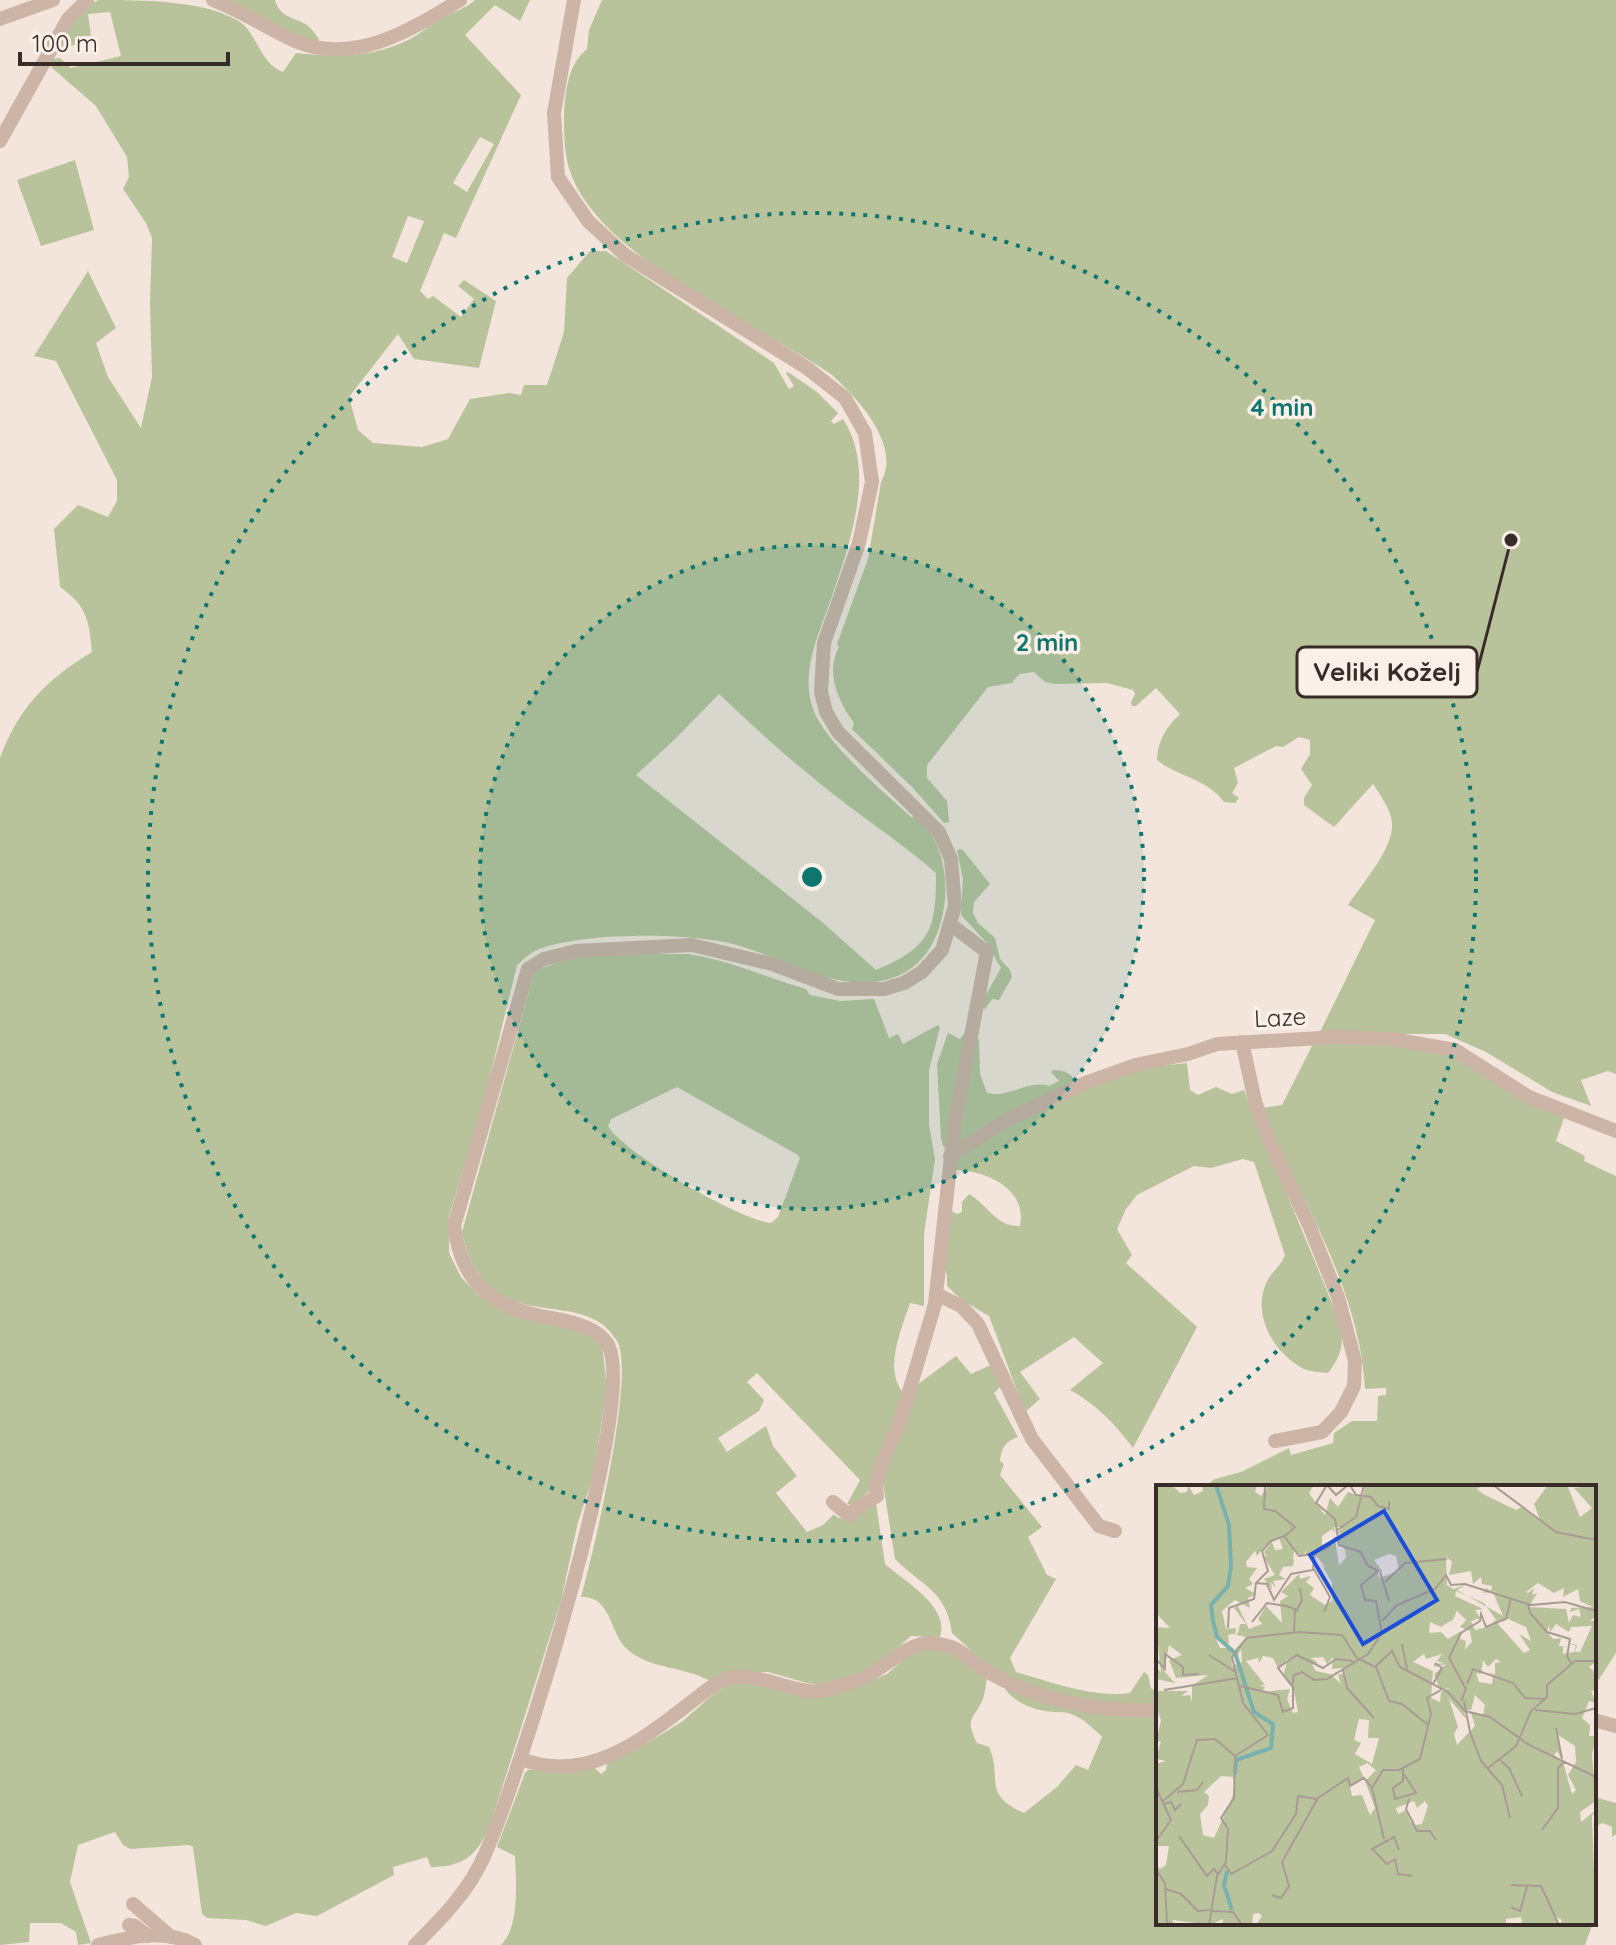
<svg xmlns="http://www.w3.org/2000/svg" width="1616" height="1945" font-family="Quicksand,sans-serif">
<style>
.green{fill:#b9c39b;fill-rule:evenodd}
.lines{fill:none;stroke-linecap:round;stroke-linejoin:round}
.minor{stroke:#ccb4a7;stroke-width:14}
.ring{fill:none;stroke:#0f766e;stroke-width:4;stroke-dasharray:4 8}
.labels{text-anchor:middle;stroke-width:7;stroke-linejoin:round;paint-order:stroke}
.street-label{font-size:24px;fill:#382b28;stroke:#faf0e8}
.inset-river{fill:none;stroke:#79b1ae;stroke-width:4}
.inset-road{fill:none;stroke:#a89b93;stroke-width:2}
.view{fill:#1d4ed8;fill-opacity:0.15;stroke:#1d4ed8;stroke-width:4}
.inset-edge{fill:none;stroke:#382b28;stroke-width:4}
.centre{fill:#0f766e;stroke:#faf0e8;stroke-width:4}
.ring-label{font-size:24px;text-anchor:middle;font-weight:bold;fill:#0f766e;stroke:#faf0e8;stroke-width:7;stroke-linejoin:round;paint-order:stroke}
.leader{fill:none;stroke:#382b28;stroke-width:3}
.callout-dot{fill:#382b28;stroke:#faf0e8;stroke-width:3}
.callout{fill:#faf0e8;stroke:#382b28;stroke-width:3}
.callout-label{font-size:26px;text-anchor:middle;font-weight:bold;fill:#382b28}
</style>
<rect width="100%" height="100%" fill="#f3e5db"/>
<g class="green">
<path d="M99 0C141 0 213 0 244 25 259 41 262 64 283 72L296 53C336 57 375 58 412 38 422 32 432 24 443 18 454 11 467 8 475 0H530L520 21 495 5 465 35 521 95 456 238 444 233 420 291 428 299 433 296 461 317 474 299 458 286 464 280 496 301 479 368 414 359 398 334 349 397 358 430 373 443 422 447 448 439 470 399 509 393 521 395 524 385H547L564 332 567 278 590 251H606L774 363 789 389 794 386 786 373 788 372 817 392 838 413 831 421 834 424 843 419C876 469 851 539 834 590 822 628 799 669 813 709 825 743 884 792 911 817L919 816C941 840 949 876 944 907 934 974 884 995 822 976 787 966 755 947 719 941 674 933 585 933 542 948 532 951 525 958 517 965L483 1105 449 1216V1253L461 1277 478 1295 493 1305 522 1318 581 1327 602 1344 607 1388 593 1477 578 1522 561 1601 490 1826C477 1855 464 1867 431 1867L427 1857 393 1867 394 1875 317 1916 296 1913 266 1926 246 1920 207 1918 202 1914 193 1847 189 1845 130 1849 123 1845 115 1832 78 1845 70 1882 91 1943 78 1945 76 1932 61 1923H30L29 1942 0 1945V758C19 707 46 680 92 652 89 620 87 606 60 587L54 529 78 505 108 517 117 501V480L56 361 34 356 88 271 116 328 96 343 108 377 141 428 152 377 150 303 152 238 146 223 123 189 129 177 127 157 96 106 51 67V59L60 58 71 68 121 56 110 12 88 14 91 36H86L87 42 58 49 54 45 86 5ZM480 137 494 144 467 192 453 183ZM408 216 424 221 407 263 392 257ZM719 694C762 735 806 774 854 810 882 831 910 850 936 873 936 930 931 947 876 970L822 922 636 775 674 740Z"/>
<path d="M224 0H275C279 16 292 17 305 24 310 26 316 35 319 39L317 43 291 35Z"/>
<path d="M602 0H1616V1074L1608 1071 1581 1080 1591 1106 1552 1092 1486 1052 1445 1034H1319L1375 920 1348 905C1362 884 1394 848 1392 823 1391 809 1380 795 1373 784L1334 827 1304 805V798L1312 785 1301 769 1310 754V740L1299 737 1283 747 1276 746 1234 768 1238 783 1232 793 1239 798 1235 803 1224 802C1208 779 1178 777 1157 760 1157 742 1167 726 1180 714L1156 688 1136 706H1132L1131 702 1135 694 1133 690 1107 683 1055 684 1045 682 1034 672 1019 674 1012 683 988 687 927 765V778L947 801 949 822 944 823 913 788 852 729 854 723C838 701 825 672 839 647L837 644 868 559 881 482C902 445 857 398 832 375 759 325 598 257 570 171 564 154 564 133 564 116 565 92 568 64 587 49L589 30Z"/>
<polygon points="75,160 94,230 41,246 17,180"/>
<polygon points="962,849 990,884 974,902 973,913 978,923 995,938 1000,959 1010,970 1012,977 999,1000 992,999 985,1009 979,1007 1001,968 986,942 961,915 963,879 957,850"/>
<path d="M688 954C730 960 766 978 806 989L810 995 840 1001 874 999 889 1038 898 1034 903 1044 938 1025 940 1027 929 1070V1125L935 1159 924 1234V1306L910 1303C901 1330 883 1370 904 1394L876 1486 852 1505 847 1504 860 1480 757 1373 747 1382 764 1400 759 1411 718 1438 727 1452 766 1426 773 1446 797 1476 776 1493 807 1532 823 1525 834 1514 838 1518 853 1515 876 1503 885 1564C905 1582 950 1606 940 1637L911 1636 881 1663 860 1675 821 1685 807 1683 768 1672H728L710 1681C684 1666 652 1670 628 1650 609 1634 612 1595 581 1597 593 1555 636 1373 617 1341 581 1280 485 1346 462 1232L534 973C575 948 641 955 688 954ZM677 1087 798 1155 800 1158 778 1217 771 1223C740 1220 623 1153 608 1126L611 1119Z"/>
<path d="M967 1030 979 1039 980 1074 987 1093C1009 1099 1028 1079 1049 1086L1059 1081 1051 1072 1053 1070C1064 1070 1072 1073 1077 1084L949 1151 943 1146 941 1138 937 1064 948 1033 960 1039Z"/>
<path d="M1356 1041 1447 1052 1518 1095 1564 1118 1556 1141 1585 1156 1584 1161 1616 1176V1653L1594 1687V1487H1203L1215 1479 1241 1472 1289 1448 1291 1455 1333 1443 1334 1433 1352 1421H1377L1378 1396 1386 1395V1388L1365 1389C1360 1295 1308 1209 1267 1125L1262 1108 1282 1105 1314 1042Z"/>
<path d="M1187 1063 1190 1090 1198 1095 1216 1087 1232 1094 1244 1090 1339 1320C1345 1342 1342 1355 1328 1373 1321 1372 1310 1372 1304 1369 1275 1354 1253 1318 1265 1286 1269 1273 1281 1267 1285 1255L1254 1162 1243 1159 1211 1168 1194 1166 1176 1175 1137 1195 1126 1209 1117 1229 1132 1255 1126 1263 1197 1327 1133 1448C1116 1425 1096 1404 1070 1390L1103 1363 1074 1337 1020 1372 1040 1399 1025 1412 989 1316 962 1300 947 1286V1275L939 1256 950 1210 957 1214 962 1212V1202L969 1194C988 1205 996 1227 1020 1226 1028 1186 980 1168 947 1170V1166L1003 1129 1100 1082 1150 1067Z"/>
<path d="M956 1356 971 1374 991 1365 1000 1387 994 1393 1018 1437C1006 1441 1001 1448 1000 1461L1004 1464 1000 1475 1042 1527 1028 1537 1047 1575 1056 1579 1010 1658 1016 1672C1051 1682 1092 1698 1130 1693L1144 1672 1148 1675 1151 1688 1158 1693V1705C1104 1703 1042 1699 995 1670 979 1660 966 1645 952 1633 946 1590 923 1587 895 1559L883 1483 885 1462 914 1387Z"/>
<path d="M942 1648 988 1672C986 1680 986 1691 983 1699 974 1720 964 1717 977 1743L989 1747C1003 1778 981 1794 1024 1813L1057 1787 1076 1765 1088 1770 1102 1737C1092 1727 1084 1719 1071 1714 1063 1711 1054 1713 1045 1711 1030 1709 1009 1699 1003 1685L1158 1713V1923H1593L1585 1945H501C520 1927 516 1880 515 1856L497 1847 525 1773 528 1770 594 1767 601 1774 606 1770 608 1759 649 1742 683 1721 711 1696 731 1683 856 1687 887 1674 914 1651Z"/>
<polygon points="1594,1797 1616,1803 1616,1834 1612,1837 1612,1827 1603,1823 1594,1827"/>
</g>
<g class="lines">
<g class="minor">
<path d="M213 0C242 11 267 28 295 41 354 66 411 30 460 0"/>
<polyline points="0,19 53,0"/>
<polyline points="0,141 68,19 87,0"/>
<polyline points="1242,1042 1255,1101 1268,1138 1309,1225 1338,1297 1355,1361 1354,1386 1341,1412 1322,1432 1275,1441"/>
<polyline points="950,1156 1007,1120 1085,1083 1135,1065 1188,1054 1217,1044 1337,1037 1392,1039 1455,1050 1529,1097 1616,1131"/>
<polyline points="936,1294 961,1306 978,1324 1032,1439 1099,1526 1115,1531"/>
<polyline points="833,1502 850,1516 855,1509 877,1496 876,1486 880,1468 900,1422 935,1304 955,1120 987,952 950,924"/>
<polyline points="1594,1720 1616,1726"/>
<path d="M521 1759C586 1784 641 1741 690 1703 703 1693 720 1678 737 1677 762 1676 785 1688 809 1691 822 1693 843 1685 856 1681 878 1675 908 1641 930 1643 964 1646 963 1657 988 1672 1038 1701 1101 1712 1158 1710"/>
<polyline points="133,1904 171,1937"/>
<polyline points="129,1925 135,1926 148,1936"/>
<path d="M98 1945C129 1937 166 1928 195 1945"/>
<path d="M415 1945C442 1918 470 1890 485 1854 517 1784 639 1401 608 1345 602 1335 594 1331 585 1327 567 1319 550 1319 532 1314 484 1302 461 1276 454 1226L528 969 544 959 576 951 692 945 772 964 838 989H884L904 983 922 972 942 950 955 906 951 859 939 832 838 732 826 712 821 692 824 643 859 543 872 482 865 433 845 398 807 368 625 255 588 221 558 177 554 113 574 0"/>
</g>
</g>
<circle cx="812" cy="877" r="332" fill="#0f766e" fill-opacity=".12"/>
<g class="ring">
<circle cx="812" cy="877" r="332"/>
<circle cx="812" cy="877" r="664"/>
</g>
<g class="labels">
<g class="street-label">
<text transform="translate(1280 1018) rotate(-3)" y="8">Laze</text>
</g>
</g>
<g transform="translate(1156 1485)">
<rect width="440" height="440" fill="#f3e5db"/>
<path d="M0 0H16L24 8 31 7 32 0 38 10 47 6 46 0H101L99 7 105 11 113 0H158L153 8 169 30 174 13 182 22 192 7 207 12 209 0H328L321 4 327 9 360 25 366 22 385 37 378 19 392 0H411L424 32 436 23 418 3 440 0V131L434 136H440V177L433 182 440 188V205L435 206 440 218 433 216 426 233 434 240 433 251H440L436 270 440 316 424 327 425 337 440 325 436 331 440 440H404L406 435 399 431 403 440 366 439 365 432 350 434V440H100L106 431 103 428 97 429 96 440H66L67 434 54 440 17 435V440H0V380L4 384 10 380 13 361H0V279L10 276 0 274 5 256 0 257 5 235 0 221V197L2 206H32L25 211 34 210 36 217V201L52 190 20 193 13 175 26 170 13 160 8 186 19 198 0 194V181L5 188 0 142 14 143 0 128ZM178 42H187L180 49 186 48 180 52 189 65 190 73 183 80 179 54 171 64 166 62V51L176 44 179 49ZM123 53 127 64 119 65 116 57 108 67 111 72 107 71 119 90 108 94 116 105 115 97 120 103 117 96 130 94 123 90 127 82 137 81 138 75 144 81 137 74 138 65 146 71 151 65 148 71 158 68 171 84 166 80 176 98V116L169 120 154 110 158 103 150 97 155 91 144 94 143 89 125 107 132 111 124 116 126 138 110 121 102 134 106 139 93 144 82 121 78 123 90 139H84L82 148 79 150 80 143 70 144 66 126 79 115 94 123 92 113 100 109 89 103 97 99 93 94 101 83 91 82 90 77 99 66 101 71 109 61ZM233 69 240 71 243 86 223 93 222 86 227 87 218 75ZM290 72 296 77 293 90 315 86 317 99 325 92 326 99 336 101 335 106 330 103 327 108 342 106 337 107 347 131 301 105 310 100 297 104 291 100ZM382 98 398 108 408 103 407 112 422 104 424 116 437 122 415 123 414 127 423 124 425 132 417 130 413 138 410 124 373 122 381 108 376 110 378 103 372 108 370 107ZM300 106 328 118 340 135 333 140H339L319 145 315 136 324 133 319 125 327 124 299 111ZM301 126 310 135 304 142 314 146 316 157 309 164 310 156 302 153 305 146 292 154 285 147 273 148 274 137 285 142 296 135 294 141ZM350 133 370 142 375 156 363 149 374 165 368 168 341 138ZM400 139 413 147 415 142 436 141 424 167H419L421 160 413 158 420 161 418 167 407 169V162H412L403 161 405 153 397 154 391 147 393 140 394 147ZM77 149 90 152 75 169 80 174 85 164 86 177 76 181 75 163H64L60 154 73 159 72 150ZM268 169 270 174 286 169 281 176 288 178 278 179V182L290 179 278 189 284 205 294 203 285 207 284 217 275 213 277 186 257 177ZM107 171 117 173 122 183 132 174 127 191 137 201 142 227 137 228 131 214 134 204 106 207 109 202 103 200H109L90 176 102 173 103 178ZM167 172 171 179 177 172 176 184 187 183 190 191 185 189 182 190 185 199 177 191 181 189 180 186 178 190 160 186 156 180 162 178 155 173ZM340 174 345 177 339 178V190L332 186 337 190 336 199 323 197 320 188 325 189 327 175 332 182ZM319 210 329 220 327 230 315 228 319 241 301 260 298 249 302 242 293 214 310 234 308 225H315ZM203 234 213 235 212 253H223L216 279 199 269 205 258 198 255ZM402 250 419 261 420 277 412 290 420 305 416 309 407 277 398 270 401 266 405 273ZM211 278 220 285 209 296 219 323 214 330 206 310 196 311 194 301 208 293 203 282ZM65 291 77 292 79 306 58 353 47 350 44 329 52 320 53 311 48 307ZM258 316 261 323 269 316 272 321 266 339 259 340 255 331V338L250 325 242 329 240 323Z" fill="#b9c39b" fill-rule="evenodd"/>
<path class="inset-river" d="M60 0 73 40 75 81 72 101 55 120 57 136 61 152 79 168 98 227 117 239 115 263 80 275 79 289M71 386 68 400 76 425"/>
<path class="inset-road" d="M109 0 108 24 119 26 139 42 129 51M171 0 160 18 179 34 183 60 205 67 211 80 222 86 205 100 209 115 220 116 226 148 212 169 171 194 158 195 146 187 138 190 136 201 122 183 141 170 167 183 180 174 197 176M171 0 180 10 192 0M194 0 200 10 215 12 222 21 233 24V16M337 0 400 47 440 55M180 46 200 32 208 0M158 84 174 112 168 127M224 87 233 116M229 97 249 78 291 74M100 98 112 86 106 66 115 56 128 51 143 71 157 69M372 118 374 128 391 147 414 154 411 171 416 180M140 127 146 115 144 103M226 136 241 120 279 104 290 90 295 100 309 99 375 120 409 117 440 126M96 137 111 118 130 121 139 124 138 147M72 143 73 123 98 114 100 98 111 99 118 115 135 89 157 85 159 67 172 63 180 52M246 159 251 184M53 170 81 188M0 174 9 184V169L27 182V190L43 189M220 182 233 216 246 219 272 240M187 185 191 203 218 233M277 199 286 183 279 178M311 199 317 184 357 198 369 213 389 214M84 201 122 210 127 227 137 223V201M8 205 82 193M305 216 310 204 293 173 305 148 324 136 325 129 330 142 350 134 355 113M308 216 314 247 325 276 346 300 354 333M379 225 419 229 440 223M400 243 406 274M79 271 112 250 87 218 76 172 91 153 143 147 186 150 201 173 219 182 236 166 244 182 292 207 309 226 334 232 373 260 440 292M343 274 353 283 366 311M247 283V296L237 303 239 314 260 308 248 289M332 283 360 261 375 226 391 212V200L419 176H440M0 303 15 335 0 356M21 307 41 305 47 297M253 314 250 324 261 346H274L280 355M6 317 27 299 41 255 59 254 79 271M8 319 15 317 19 325 25 319M386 345 402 323V283L408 277M23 351 51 391 58 384 62 389M228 354 216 303 227 285H243L264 274 275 228 271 213 285 205M243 365 238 352 216 364 231 379 239 374 242 389 256 391M69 380 75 389 116 366 140 329 142 311 161 314M0 385 9 398 11 438 22 440M355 400 385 401 403 440M9 404 25 409 42 426 54 425M116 410 125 413 133 401 126 377 162 313 192 293 194 301 208 293 216 303M355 422 364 426 371 402M56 426 77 427 86 440M53 440 61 391 70 377 72 344 65 333 78 313 79 271"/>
<path class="view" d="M228 26 281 115 207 159 154 70Z"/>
<rect width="440" height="440" class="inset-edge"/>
</g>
<circle cx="812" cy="877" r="12" class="centre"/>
<g class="ring-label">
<text x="1282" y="416">4 min</text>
<text x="1047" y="651">2 min</text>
</g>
<path class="leader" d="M1511 540L1477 672"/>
<circle class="callout-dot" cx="1511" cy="540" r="8"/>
<rect class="callout" x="1297" y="647" width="180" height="50" rx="8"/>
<g class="callout-label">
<text x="1387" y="681">Veliki Koželj</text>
</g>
<path d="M20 52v12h208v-12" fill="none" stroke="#382b28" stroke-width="4"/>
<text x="32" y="52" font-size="24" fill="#382b28" stroke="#faf0e8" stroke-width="6" paint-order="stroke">100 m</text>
</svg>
